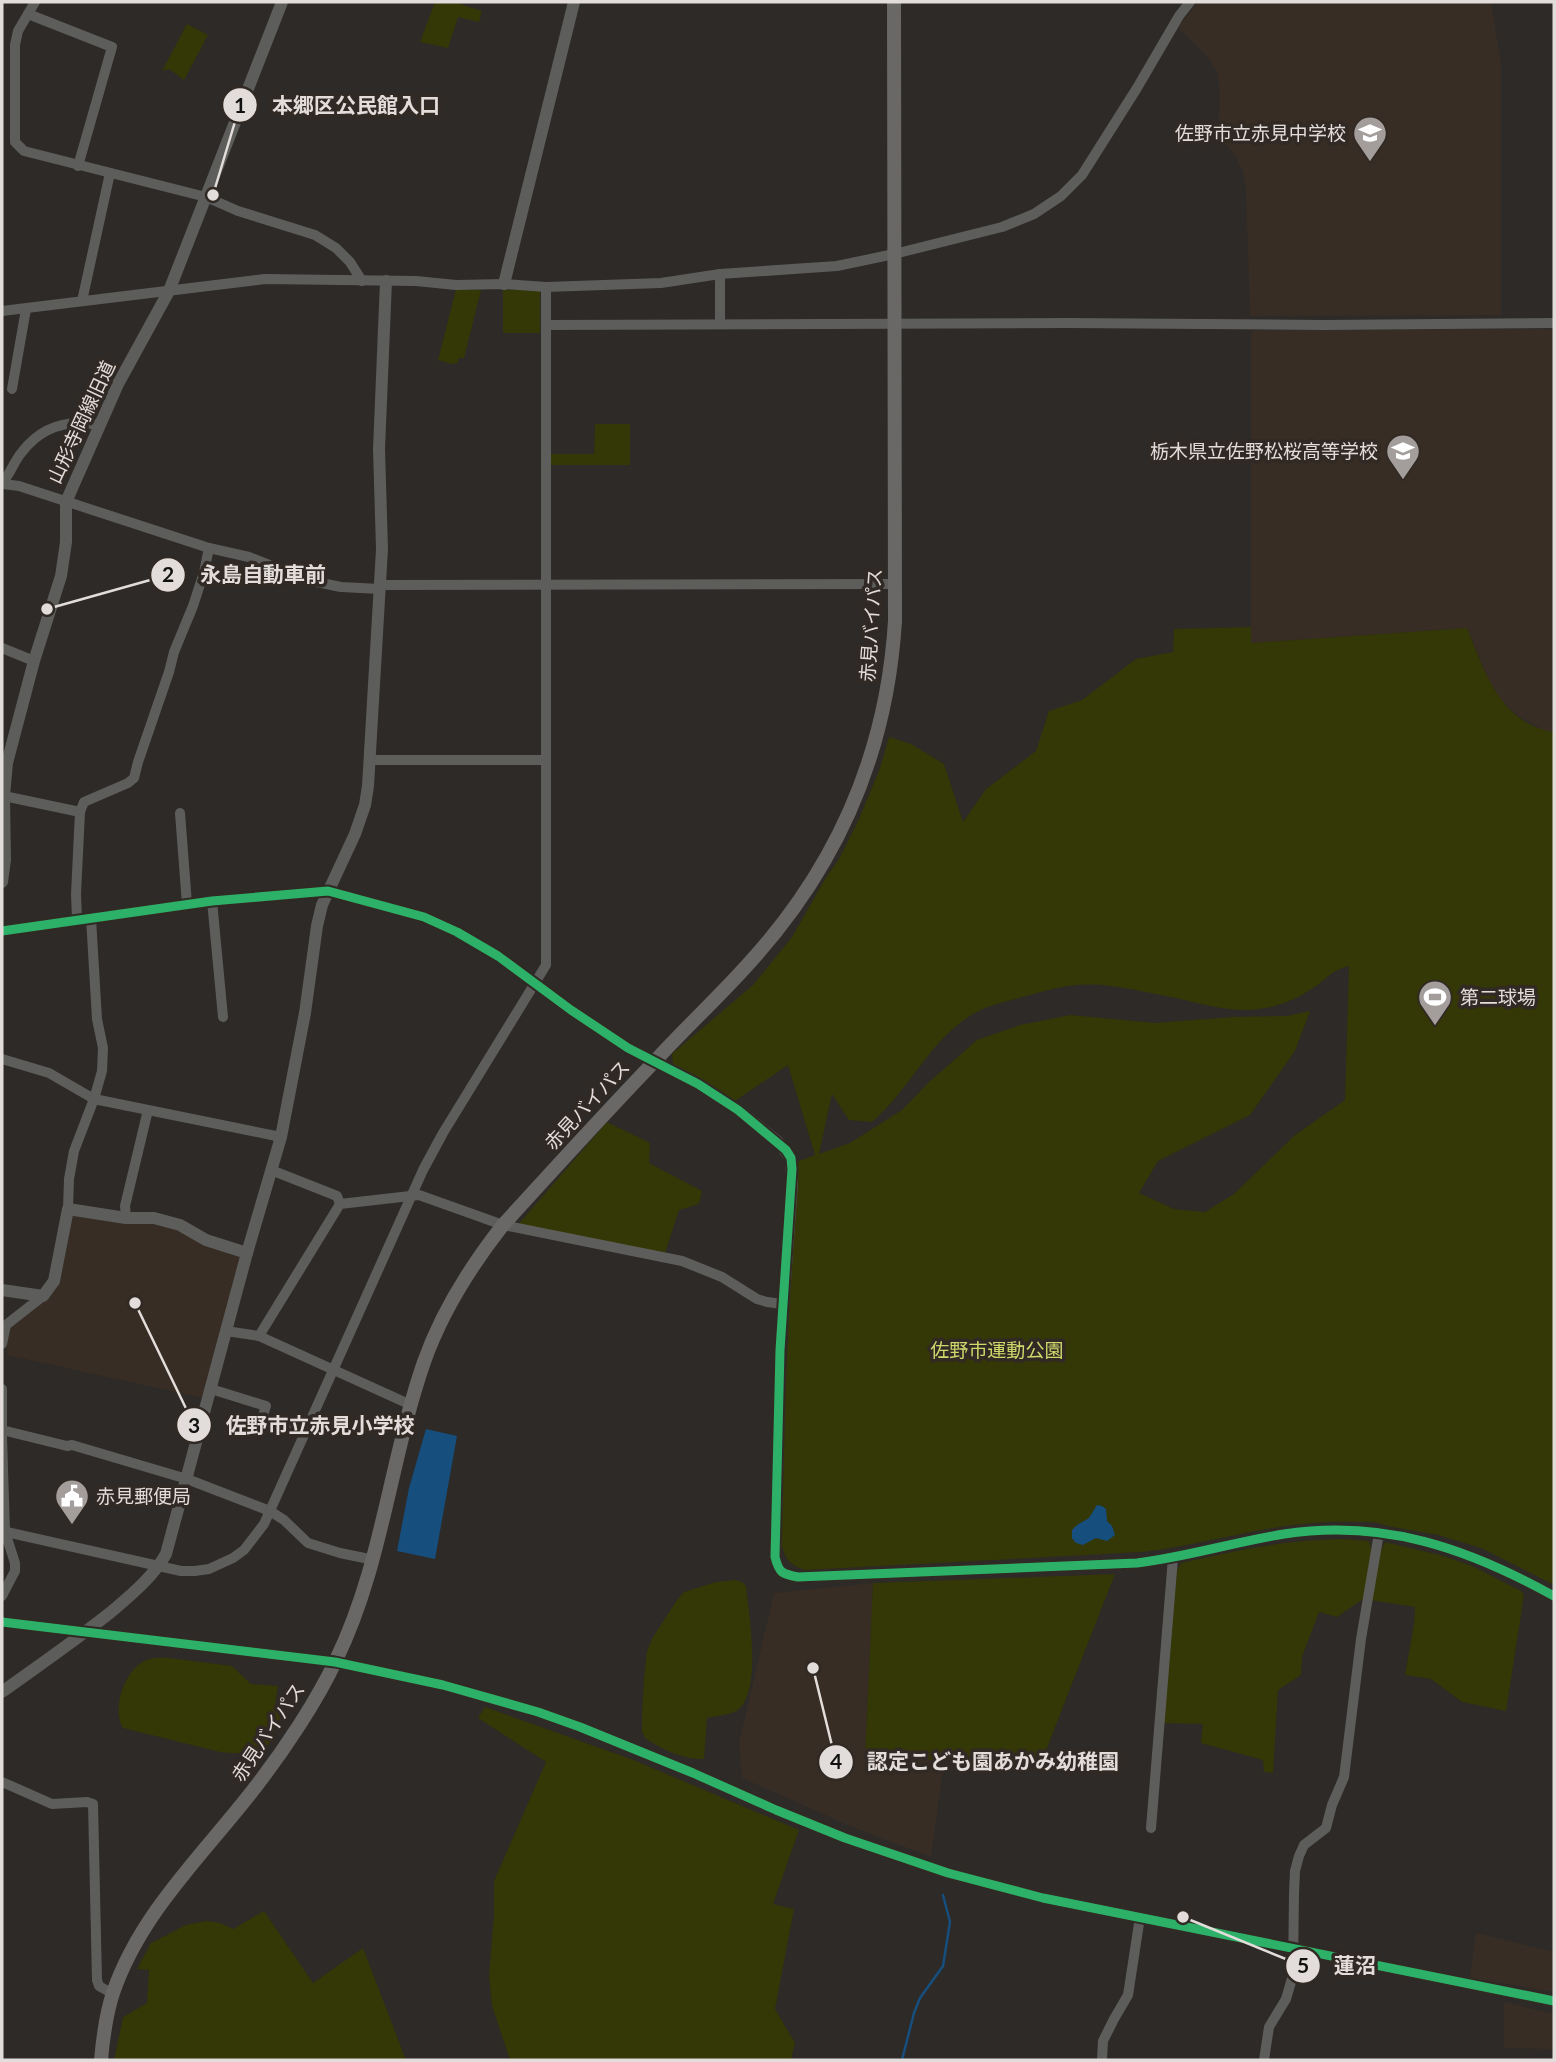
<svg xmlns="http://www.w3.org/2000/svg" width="1556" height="2062" font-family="Lato,'Noto Sans JP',sans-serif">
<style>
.built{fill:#372d24}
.green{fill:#343706;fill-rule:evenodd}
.water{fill:#164e7d}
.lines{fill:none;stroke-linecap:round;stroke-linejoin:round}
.stream{stroke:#164e7d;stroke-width:2.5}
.minor{stroke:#5d5d5c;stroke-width:10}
.tertiary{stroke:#5d5d5c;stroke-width:12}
.secondary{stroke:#696866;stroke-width:14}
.cycleway-casing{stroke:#302924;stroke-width:13}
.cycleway{stroke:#2db169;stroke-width:9}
.labels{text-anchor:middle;stroke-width:7;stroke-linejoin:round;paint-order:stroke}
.poi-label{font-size:19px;fill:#e2ddda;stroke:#302924;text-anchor:end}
.street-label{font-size:19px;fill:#e2ddda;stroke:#302924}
.park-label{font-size:19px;fill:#cdd96b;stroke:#302924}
.leader{fill:none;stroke:#e2ddda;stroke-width:2.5}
.callout-dot{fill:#e2ddda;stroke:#302924;stroke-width:2.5}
.mark-label{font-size:21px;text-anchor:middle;font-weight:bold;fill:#111}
.callout-label{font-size:21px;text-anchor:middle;font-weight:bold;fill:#e2ddda;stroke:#302924;stroke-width:7;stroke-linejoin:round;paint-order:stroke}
</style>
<rect width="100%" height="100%" fill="#2d2a27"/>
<g class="built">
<polygon points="1198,2 1491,2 1501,64 1501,315 1250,316 1246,188 1243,172 1235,155 1224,142 1219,119 1220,94 1218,75 1209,58 1178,27"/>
<polygon points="1554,329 1554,732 1543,730 1518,716 1499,698 1490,683 1467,628 1251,643 1251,334 1254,330"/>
<polygon points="71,1213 154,1220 241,1255 203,1398 7,1355 7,1339 10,1328 50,1297 57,1285"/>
<polygon points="873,1583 865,1757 944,1761 931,1857 848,1825 742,1778 739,1743 774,1593"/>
<polygon points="1476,1933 1554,1952 1554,1992 1470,1978"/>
<polygon points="1504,2002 1554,2014 1554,2049 1504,2048"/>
</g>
<g class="green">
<polygon points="435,2 454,2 482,11 479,22 458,17 448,48 420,42"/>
<polygon points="187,24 208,35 184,80 169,69 162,71"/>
<polygon points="456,289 481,290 464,358 458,358 458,363 452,364 438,360"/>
<rect x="503" y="290" width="37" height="43"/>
<polygon points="595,424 630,424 630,465 550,465 550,454 594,454"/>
<path d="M1251 627V643L1467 628C1485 672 1500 723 1554 732V1585L1481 1548 1438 1535 1387 1526C1378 1521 1366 1522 1356 1522 1281 1519 1216 1543 1143 1552L805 1570C789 1565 784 1558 781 1541 784 1415 789 1289 797 1162L815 1155 788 1065 735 1101 673 1064 672 1054 753 985 792 937 825 879 839 859 859 819 880 768 889 737 911 744 944 764 963 822 986 789 1036 751 1049 711 1082 700 1136 659 1173 652 1174 629ZM1349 966 1345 1100 1295 1135 1234 1194 1205 1212 1174 1209 1139 1193 1158 1161 1250 1115 1295 1051 1310 1011 1287 1016 1232 1017 1155 1023 1070 1015 1020 1025 977 1040 929 1082 902 1110 850 1143 819 1154 832 1094 849 1120 872 1122C910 1090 930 1039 973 1014 987 1006 1004 1002 1019 998 1037 993 1056 987 1076 985 1109 982 1143 992 1176 998 1199 1003 1225 1011 1249 1010 1274 1009 1294 1001 1313 988 1328 978 1330 971 1349 966Z"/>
<polygon points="607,1122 650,1143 649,1163 702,1191 699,1204 679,1210 664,1256 517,1226"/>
<path d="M1343 1539 1369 1541 1371 1549 1381 1550 1385 1542 1444 1556 1472 1566 1521 1591 1524 1595 1506 1711 1462 1702 1431 1679 1405 1675 1414 1624 1415 1607 1363 1599 1337 1617 1319 1612 1302 1657 1301 1675 1278 1690 1273 1773 1264 1772 1263 1760 1201 1743 1203 1724 1163 1723 1177 1570 1181 1563C1235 1551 1287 1539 1343 1539Z"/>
<polygon points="1115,1574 1043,1758 1033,1764 865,1757 873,1583"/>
<path d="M735 1580 742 1582 746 1586C749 1614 762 1689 739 1709 732 1715 716 1716 707 1718L704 1759C684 1760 661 1749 645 1738L642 1732V1714L644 1677 647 1651 653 1637 677 1600 684 1592 716 1582Z"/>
<path d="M169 1658 232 1666 251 1684 278 1686 275 1705 282 1713 268 1745C246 1751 245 1755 220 1752L123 1728C111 1710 125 1667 147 1660 153 1657 162 1658 169 1658Z"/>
<polygon points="485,1707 631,1759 799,1830 773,1904 794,1909 775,2009 795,2043 791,2060 510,2060 492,2006 489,1975 494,1914 494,1881 546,1762 478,1718"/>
<polygon points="264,1911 313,1983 363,1948 406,2060 114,2060 123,2017 147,2003 149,1970 137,1969 151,1943 186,1925 206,1921 220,1923 233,1929"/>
</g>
<g class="water">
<polygon points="426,1429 457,1436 435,1559 397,1551 409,1488"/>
<polygon points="1097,1505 1102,1506 1106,1509 1107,1521 1112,1526 1115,1535 1107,1541 1096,1538 1083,1545 1076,1543 1072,1538 1072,1530 1077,1525 1089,1518"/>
</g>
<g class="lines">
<polyline class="stream" points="902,2060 914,2013 920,1998 943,1966 950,1922 943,1895"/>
<g class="minor">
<polyline points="35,2 18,31 15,45 15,142 24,151 206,197 238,211 315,235 336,248 350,262 362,281"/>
<polyline points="28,14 112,47 78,166"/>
<polyline points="82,301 110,173"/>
<polyline points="2,311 265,279 416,281 456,285 504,284 546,287 661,283 720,274 837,266 894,254 1002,227 1034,214 1061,196 1082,175 1137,88 1179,16 1190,2"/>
<polyline points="720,324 720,274"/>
<polyline points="546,325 1068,323 1324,325 1554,323"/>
<polyline points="12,389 26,309"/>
<path d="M2 483C10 475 14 461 22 452 42 426 68 419 99 425"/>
<polyline points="3,484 19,486 209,548 249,557 307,580 341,587 380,589"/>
<polyline points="380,585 895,584"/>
<polyline points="2,648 34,661"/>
<polyline points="370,760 546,760"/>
<polyline points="4,796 80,812"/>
<polyline points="180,813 187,904"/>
<polyline points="212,901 223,1017"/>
<polyline points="77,920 76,894 80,812 84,802 128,783 134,778 138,762 169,672 174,652 193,606 204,572 209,548"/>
<polyline points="2,931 212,901 328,891 424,917 457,932 498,956 571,1010 628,1048 654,1061"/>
<polyline points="2,1059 49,1073 94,1099 281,1137"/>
<polyline points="271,1170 337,1196 340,1204"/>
<polyline points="68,1209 69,1179 74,1151 94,1099 102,1071 103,1048 97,1019 91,918"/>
<polyline points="126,1218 125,1206 148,1110"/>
<polyline points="226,1331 259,1336 411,1405"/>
<polyline points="259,1336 340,1204 419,1195 503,1225 682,1261 722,1277 757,1299 767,1302 782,1304"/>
<polyline points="2,1344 6,1325 43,1296"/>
<polyline points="2,1389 2,1425"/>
<polyline points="211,1389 266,1406 261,1421 304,1433"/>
<polyline points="2,1430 67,1446 72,1445 187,1479 270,1511 284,1520 308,1543 340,1553 374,1560"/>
<polyline points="2,1437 5,1532 15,1563 15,1571 2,1596"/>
<polyline points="2,1531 181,1571 195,1571 209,1569 233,1558 244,1550 264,1524 423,1170 443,1133 546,965 546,287"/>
<polyline points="2,1782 52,1804 87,1802 93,1804 97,1980 99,1986 113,1994"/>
<polyline points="1151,1828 1173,1558"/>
<polyline points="1102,2060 1103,2041 1114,2019 1128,1995 1140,1917"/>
<polyline points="1264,2060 1269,2027 1286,1999 1293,1975 1294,1893 1295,1871 1299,1856 1304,1845 1326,1828 1332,1805 1344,1777 1361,1639 1379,1533"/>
</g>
<g class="tertiary">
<polyline points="504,284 574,2"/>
<polyline points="2,882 5,860 4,796 7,763 34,661 61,576 66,542 66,502 118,384 169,291 282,2"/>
<path d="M654 1061 698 1084 738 1110 778 1142 791 1158 792 1183 780 1350 775 1557C779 1573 782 1574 798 1577L1137 1563C1186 1557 1234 1542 1284 1534 1384 1519 1467 1548 1554 1596"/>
<polyline points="2,1290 43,1296 54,1281 68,1209 126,1218 154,1218 180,1225 206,1240 247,1253"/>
<polyline points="2,1622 335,1662 443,1685 538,1712 580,1727 693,1773 776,1810 845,1838 948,1873 1043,1898 1554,2001"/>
<path d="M2 1692C38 1666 76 1640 111 1612 131 1595 153 1577 166 1554L247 1253 281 1137 305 1013 317 926 322 905 355 834 365 805 368 786 382 549 379 449 386 281"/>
</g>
<path class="secondary" d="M101 2060C103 2038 106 2014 113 1993 141 1911 206 1852 257 1785 284 1750 317 1701 336 1660 382 1566 390 1460 424 1362 442 1311 470 1267 503 1225 553 1170 603 1115 655 1061 686 1027 720 996 751 961 839 864 887 751 895 621L894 2"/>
<g class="cycleway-casing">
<g id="cycleway">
<path d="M2 931 212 901 328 891 424 917 457 932 498 956 571 1010 628 1048 698 1084 738 1110 786 1150 791 1158 792 1169 780 1350 775 1557C779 1573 782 1574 798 1577L1137 1563C1186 1557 1234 1542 1284 1534 1384 1519 1467 1548 1554 1596"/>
<polyline points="2,1622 335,1662 443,1685 538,1712 580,1727 693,1773 776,1810 845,1838 948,1873 1043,1898 1554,2001"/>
</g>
</g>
<use href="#cycleway" class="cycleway"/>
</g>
<defs>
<g id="school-pin" transform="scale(1.75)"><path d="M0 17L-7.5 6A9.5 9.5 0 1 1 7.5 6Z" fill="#a39e9b" stroke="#302924"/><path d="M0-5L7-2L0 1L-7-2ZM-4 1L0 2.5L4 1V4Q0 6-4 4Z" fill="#fff"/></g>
<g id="stadium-pin" transform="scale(1.75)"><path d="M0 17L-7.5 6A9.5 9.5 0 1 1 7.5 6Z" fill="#a39e9b" stroke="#302924"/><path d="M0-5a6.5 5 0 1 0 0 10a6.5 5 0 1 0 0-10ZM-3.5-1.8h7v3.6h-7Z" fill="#fff"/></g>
<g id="civic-pin" transform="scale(1.75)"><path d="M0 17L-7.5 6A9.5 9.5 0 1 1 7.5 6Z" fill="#a39e9b" stroke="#302924"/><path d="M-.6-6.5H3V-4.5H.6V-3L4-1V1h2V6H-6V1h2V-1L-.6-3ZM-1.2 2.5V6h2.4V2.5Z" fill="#fff"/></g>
</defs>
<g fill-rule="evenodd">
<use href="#school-pin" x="1370" y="133"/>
<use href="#school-pin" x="1403" y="451"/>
<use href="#stadium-pin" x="1435" y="997"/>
<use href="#civic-pin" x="72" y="1496"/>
</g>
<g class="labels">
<g class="poi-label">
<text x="1346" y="140">佐野市立赤見中学校</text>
<text x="1378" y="458">栃木県立佐野松桜高等学校</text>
<text x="1460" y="1004" text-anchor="start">第二球場</text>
<text x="96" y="1503" text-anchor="start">赤見郵便局</text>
</g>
<g class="street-label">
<text transform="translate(81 422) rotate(-65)" y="7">山形寺岡線旧道</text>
<text transform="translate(871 625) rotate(-86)" y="7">赤見バイパス</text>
<text transform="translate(587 1105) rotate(-47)" y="7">赤見バイパス</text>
<text transform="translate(268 1732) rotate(-56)" y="7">赤見バイパス</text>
</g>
<g class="park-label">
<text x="997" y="1357">佐野市運動公園</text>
</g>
</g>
<path class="leader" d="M213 195L240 105M47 609L168 575M135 1303L194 1425M813 1668L836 1762M1183 1917L1303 1966"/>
<g class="callout-dot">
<circle cx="213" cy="195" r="7"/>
<circle cx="47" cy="609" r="7"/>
<circle cx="135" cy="1303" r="7"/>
<circle cx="813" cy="1668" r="7"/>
<circle cx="1183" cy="1917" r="7"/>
<circle cx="240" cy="105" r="18"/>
<circle cx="168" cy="575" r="18"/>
<circle cx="194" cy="1425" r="18"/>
<circle cx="836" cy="1762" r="18"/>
<circle cx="1303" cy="1966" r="18"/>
</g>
<g class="mark-label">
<text x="240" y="113">1</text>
<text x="168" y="582">2</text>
<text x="194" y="1433">3</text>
<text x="836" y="1769">4</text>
<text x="1303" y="1973">5</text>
</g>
<g class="callout-label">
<text x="356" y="113">本郷区公民館入口</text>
<text x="263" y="582">永島自動車前</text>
<text x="320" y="1433">佐野市立赤見小学校</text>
<text x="993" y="1769">認定こども園あかみ幼稚園</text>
<text x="1355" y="1973">蓮沼</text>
</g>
<rect width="1556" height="2062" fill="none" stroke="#e2ddda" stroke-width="7"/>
</svg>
